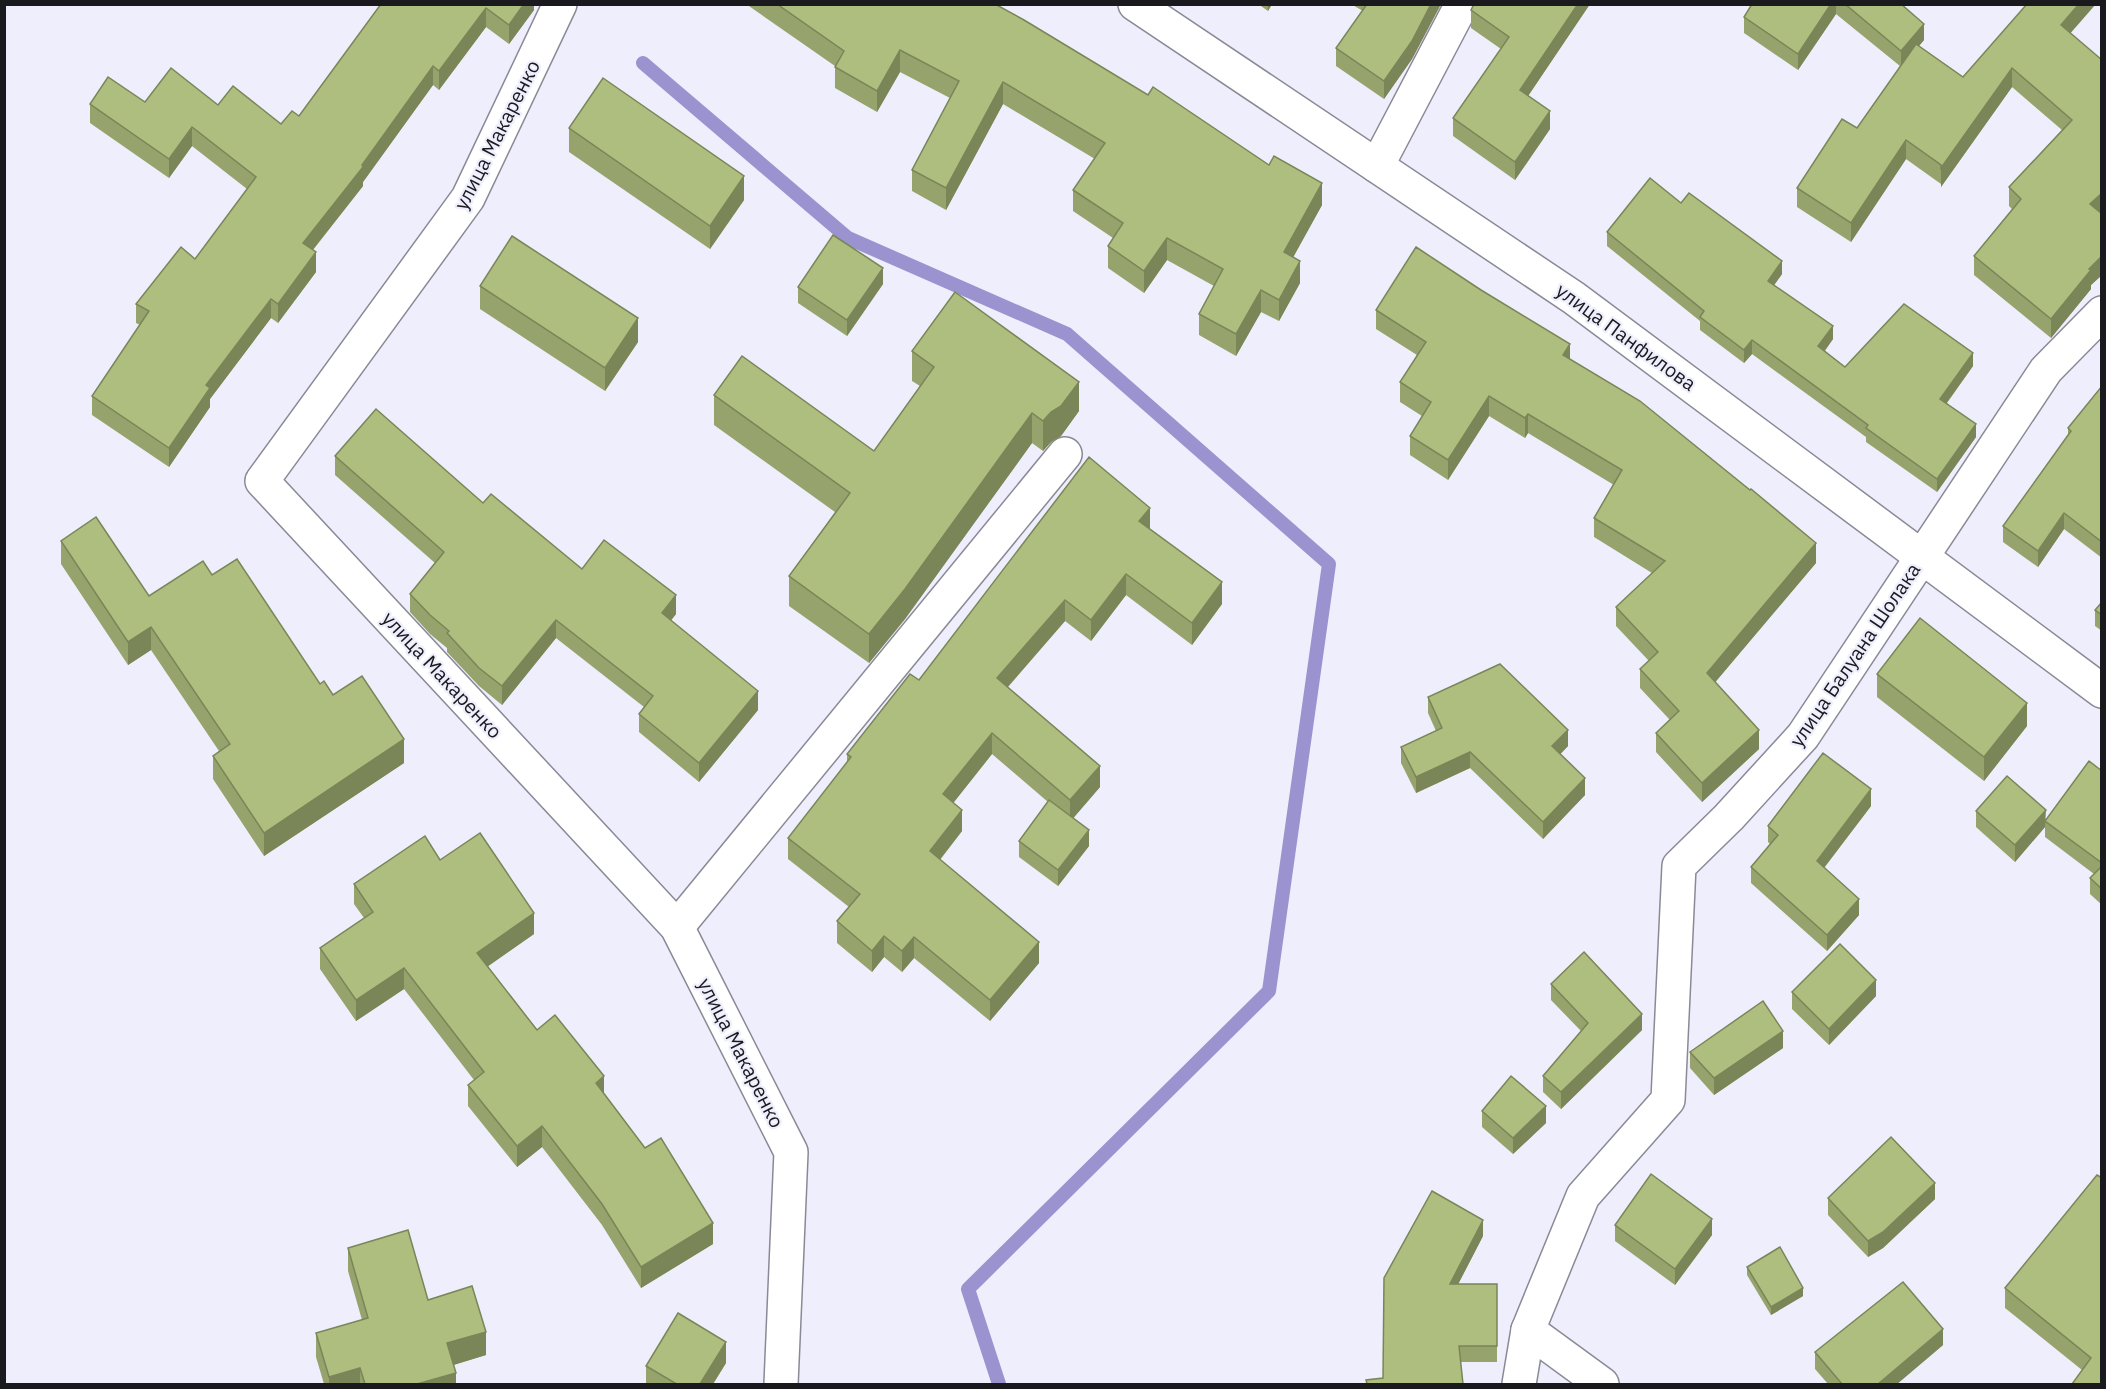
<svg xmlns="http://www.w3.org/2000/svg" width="2106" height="1389" font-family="'IBM Plex Sans',sans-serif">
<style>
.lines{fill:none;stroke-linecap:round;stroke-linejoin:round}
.stream{stroke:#9b93cf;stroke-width:14}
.street-casing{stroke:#8a8996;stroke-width:36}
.street{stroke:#fff;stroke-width:33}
.wall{fill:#96a36c}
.shaded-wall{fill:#7a8558}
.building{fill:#aebe7e;stroke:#7a8558;stroke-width:1.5}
.labels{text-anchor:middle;stroke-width:4.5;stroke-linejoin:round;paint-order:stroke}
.street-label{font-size:20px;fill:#19191e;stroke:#efeefc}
</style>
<rect width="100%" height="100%" fill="#efeefc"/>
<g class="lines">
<polyline class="stream" points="643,63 848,238 1067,334 1329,564 1269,991 968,1289 999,1384"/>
<g class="street-casing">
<g id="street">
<polyline points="560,4 468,198 262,481 677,927 791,1152 781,1384"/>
<polyline points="1135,4 1574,298 2102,691"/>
<polyline points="1377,166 1462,4"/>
<polyline points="677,927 1065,454"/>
<polyline points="1528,1330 1602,1384"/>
<polyline points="1519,1384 1528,1330 1583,1196 1668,1100 1679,866 1729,817 1803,736 2046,370 2102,313"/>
</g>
</g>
<use href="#street" class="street"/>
</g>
<g class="wall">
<polygon points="381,4 534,4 534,10 509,44 486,27 439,90 433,85 363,182 363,186 313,250 316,272 278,323 271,318 210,399 210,407 169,467 92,415 92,396 140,325 136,323 136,304 195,259 247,189 192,146 169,178 90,123 90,104 145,102 218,105 281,124 299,116"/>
<polygon points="746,4 995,4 1322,205 1293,257 1300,283 1279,321 1261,312 1236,356 1199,335 1199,314 1214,286 1167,260 1144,293 1108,268 1108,246 1113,238 1073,211 1073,190 1095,159 1003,104 946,210 912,191 912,170 950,98 900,72 877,112 835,88 835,66"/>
<polygon points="1258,4 1272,4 1268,11"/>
<polygon points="1351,4 1441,4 1412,59 1384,99 1336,66 1336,48 1363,11"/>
<polygon points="1590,4 1528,96 1550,129 1515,180 1453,136 1453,118 1501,49 1471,28 1471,10"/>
<polygon points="1752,4 1901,4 1924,40 1919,46 1963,77 2071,33 2102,60 2102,212 2100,213 2102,214 2102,275 2091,285 2091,289 2051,338 1974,275 1974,256 2012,209 2009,206 2009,187 2062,130 2012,87 1941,187 1941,184 1906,159 1851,242 1797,207 1797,188 1857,128 1900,66 1836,14 1798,70 1744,33 1744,17"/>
<polygon points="569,128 744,200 710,249 569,152"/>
<polygon points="1681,203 1782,274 1774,285 1833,339 1825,351 1845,367 1973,366 1947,403 1976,437 1937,492 1866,442 1866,437 1752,354 1744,363 1700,330 1700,321 1607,246 1607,232"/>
<polygon points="883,284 847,336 798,303 798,287"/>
<polygon points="480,286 638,342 605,391 480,309"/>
<polygon points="1376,310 1570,359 1816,563 1715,682 1759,749 1702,802 1656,752 1656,733 1670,720 1640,688 1640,669 1649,661 1616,626 1616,607 1652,573 1594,537 1594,518 1614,485 1528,433 1525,438 1489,416 1448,480 1410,455 1410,436 1422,416 1400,402 1400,382 1417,355 1376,329"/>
<polygon points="912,351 1079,411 1061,436 1051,442 1043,451 1032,443 905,619 869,663 789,606 789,576 835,512 714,425 714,395 874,451 920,386 912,381"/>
<polygon points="2102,386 2102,558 2064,529 2038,567 2003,542 2003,526 2068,435 2068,428"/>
<polygon points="335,456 483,503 582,569 676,614 671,620 758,710 699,782 639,732 639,714 644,707 556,638 502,705 479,686 447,652 447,648 430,634 410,612 410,594 435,563 335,475"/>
<polygon points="1150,529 1222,604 1192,645 1126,595 1091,641 1065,621 1008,687 1100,787 1073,818 1089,846 1058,886 1019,857 1019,841 1048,802 992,754 953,803 962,831 940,860 1039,963 990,1021 914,958 902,972 884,957 872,972 837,943 837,921 849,907 788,859 788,838 847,763 847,754 919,680"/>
<polygon points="61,541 149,596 212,575 320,684 404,763 264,856 213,779 213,756 219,751 151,650 128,665 61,564"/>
<polygon points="2102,602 2102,631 2095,626 2095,610"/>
<polygon points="1877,674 2027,726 1984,781 1877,697"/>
<polygon points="1428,697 1568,746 1560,754 1585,795 1543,839 1470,768 1416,793 1401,763 1401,747 1436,731 1428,713"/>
<polygon points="2102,771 2102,905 2090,894 2090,878 2094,874 2045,837 2045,827 2015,862 1976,827 1976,811 2046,819"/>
<polygon points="1871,806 1824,868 1859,915 1827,951 1751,883 1751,867 1770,844 1768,842 1768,826"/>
<polygon points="440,860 534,934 488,966 537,1030 604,1094 713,1244 641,1288 602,1225 542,1147 517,1167 468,1106 468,1085 474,1080 404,989 356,1021 320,969 320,948 364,918 354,904 354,884"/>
<polygon points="1551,984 1642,1030 1561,1109 1543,1092 1543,1076 1581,1031 1551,1000"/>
<polygon points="1792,992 1876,996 1829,1045 1792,1009"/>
<polygon points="1783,1048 1714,1095 1690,1068 1690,1052"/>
<polygon points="1482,1111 1546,1123 1513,1154 1482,1127"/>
<polygon points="2102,1178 2102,1384 2082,1370 2005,1308 2005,1288"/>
<polygon points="1828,1198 1935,1199 1883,1248 1868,1257 1828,1215"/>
<polygon points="1615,1225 1712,1235 1675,1285 1615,1241"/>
<polygon points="1483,1236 1458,1284 1497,1284 1497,1362 1461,1362 1383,1378"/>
<polygon points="348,1248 428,1300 486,1355 453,1365 456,1384 324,1384 316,1357 316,1333 362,1320 348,1271"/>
<polygon points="1747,1267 1803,1296 1771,1315 1747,1275"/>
<polygon points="1943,1345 1897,1384 1828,1384 1815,1369 1815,1352"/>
<polygon points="726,1363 713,1384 646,1384 646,1366"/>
</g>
<g class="shaded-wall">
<polygon points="524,4 534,4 534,10 509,44 509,25"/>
<polygon points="1268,4 1272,4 1268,11"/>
<polygon points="1431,4 1441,4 1412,59 1384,99 1384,81"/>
<polygon points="1578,4 1590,4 1520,108 1520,90"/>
<polygon points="1831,4 1836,4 1836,14 1798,70 1798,54"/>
<polygon points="2079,4 2096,4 2061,44 2061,25"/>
<polygon points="486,8 486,27 439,90 439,71"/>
<polygon points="1924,24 1924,40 1901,67 1901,51"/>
<polygon points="900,50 900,72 877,112 877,91"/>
<polygon points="433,66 433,85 363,182 363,186 303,262 303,243 362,165"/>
<polygon points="2012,68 2012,87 1941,187 1941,168"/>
<polygon points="1003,82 1003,104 946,210 946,188"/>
<polygon points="1550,111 1550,129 1515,180 1515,162"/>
<polygon points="192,127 192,146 169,178 169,159"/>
<polygon points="1906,140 1906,159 1851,242 1851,223"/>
<polygon points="744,176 744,200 710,249 710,226"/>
<polygon points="1322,183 1322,205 1284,274 1284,252"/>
<polygon points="2102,193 2102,212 2090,223 2090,204"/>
<polygon points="1167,238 1167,260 1144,293 1144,271"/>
<polygon points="316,252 316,272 278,323 278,304"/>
<polygon points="2102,256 2102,275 2091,285 2091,289 2051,338 2051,319 2089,269"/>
<polygon points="1300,261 1300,283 1279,321 1279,300"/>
<polygon points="1782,261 1782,274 1768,294 1768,281"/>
<polygon points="883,268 883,284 847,336 847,320"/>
<polygon points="1261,290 1261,312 1236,356 1236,334"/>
<polygon points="271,299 271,318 210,399 210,407 169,467 169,448 206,385"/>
<polygon points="638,318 638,342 605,391 605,368"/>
<polygon points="1833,326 1833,339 1818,359 1818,346"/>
<polygon points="1752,340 1752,354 1744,363 1744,350"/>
<polygon points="1570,344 1570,363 1563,355"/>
<polygon points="1973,353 1973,366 1940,412 1940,399"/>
<polygon points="1079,382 1079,411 1061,436 1051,442 1043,451 1043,421"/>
<polygon points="1489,396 1489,416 1448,480 1448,460"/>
<polygon points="1032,413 1032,443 905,619 869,663 869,634"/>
<polygon points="1528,414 1528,433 1525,438 1525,418"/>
<polygon points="1976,424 1976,437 1937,492 1937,479"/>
<polygon points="1150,508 1150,529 1139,543 1139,521"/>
<polygon points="2064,513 2064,529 2038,567 2038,551"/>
<polygon points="1816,543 1816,563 1707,692 1707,673"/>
<polygon points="1126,574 1126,595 1091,641 1091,620"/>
<polygon points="1222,582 1222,604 1192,645 1192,623"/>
<polygon points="676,595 676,614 662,632 662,613"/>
<polygon points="1065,600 1065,621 997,699 997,678"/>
<polygon points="556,620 556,638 502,705 502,686"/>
<polygon points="151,627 151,650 128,665 128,642"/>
<polygon points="758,691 758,710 699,782 699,763"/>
<polygon points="2027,703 2027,726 1984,781 1984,757"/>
<polygon points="1568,730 1568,746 1552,763 1552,746"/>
<polygon points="1759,730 1759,749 1702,802 1702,783"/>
<polygon points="992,733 992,754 943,816 943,794"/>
<polygon points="404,739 404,763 264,856 264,833"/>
<polygon points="1470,752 1470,768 1416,793 1416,777"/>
<polygon points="1100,766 1100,787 1070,822 1070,800"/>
<polygon points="1585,778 1585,795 1543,839 1543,822"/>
<polygon points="1871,789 1871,806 1817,877 1817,861"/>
<polygon points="962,810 962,831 930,872 930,851"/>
<polygon points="2046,810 2045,827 2015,862 2015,845"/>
<polygon points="1089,830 1089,846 1058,886 1058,870"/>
<polygon points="1859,899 1859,915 1827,951 1827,935"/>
<polygon points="534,913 534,934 477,974 477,953"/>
<polygon points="884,936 884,957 872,972 872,951"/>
<polygon points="914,937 914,958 902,972 902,951"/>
<polygon points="1039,942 1039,963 990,1021 990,1000"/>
<polygon points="404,968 404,989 356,1021 356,1000"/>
<polygon points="1876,980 1876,996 1829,1045 1829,1029"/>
<polygon points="1642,1014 1642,1030 1561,1109 1561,1092"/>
<polygon points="1783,1031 1783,1048 1714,1095 1714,1078"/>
<polygon points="604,1076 604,1097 596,1083"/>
<polygon points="1546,1106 1546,1123 1513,1154 1513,1138"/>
<polygon points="542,1126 542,1147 517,1167 517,1146"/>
<polygon points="1935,1183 1935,1199 1883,1248 1868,1257 1868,1241"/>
<polygon points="1712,1219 1712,1235 1675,1285 1675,1269"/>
<polygon points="1483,1220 1483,1236 1450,1300 1450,1284"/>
<polygon points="713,1223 713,1244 641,1288 641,1267"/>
<polygon points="1803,1288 1803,1296 1771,1315 1771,1307"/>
<polygon points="1943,1329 1943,1345 1897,1384 1878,1384"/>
<polygon points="486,1332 486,1355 447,1367 447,1343"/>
<polygon points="726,1342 726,1363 713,1384 700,1384"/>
<polygon points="360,1368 360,1384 329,1384 329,1377"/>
<polygon points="456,1373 456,1384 417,1384"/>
</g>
<g class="building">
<polygon points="381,4 524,4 509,25 486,8 439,71 433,66 362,165 363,167 303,243 316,252 278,304 271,299 206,385 210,388 169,448 92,396 149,311 136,304 181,247 195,259 256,177 192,127 169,159 90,104 108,77 145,102 171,68 218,105 233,86 281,124 292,111 299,116"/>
<polygon points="777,4 995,4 1024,20 1148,95 1153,87 1269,165 1274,156 1322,183 1284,252 1300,261 1279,300 1261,290 1236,334 1199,314 1223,269 1167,238 1144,271 1108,246 1123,223 1073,190 1105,143 1003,82 946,188 912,170 959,81 900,50 877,91 835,67 844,51"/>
<polygon points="1367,4 1431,4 1412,41 1384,81 1336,48"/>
<polygon points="1474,4 1578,4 1520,90 1550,111 1515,162 1453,118 1509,37 1471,10"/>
<polygon points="1752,4 1831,4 1798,54 1744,17"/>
<polygon points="1845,4 1901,4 1924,24 1901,51"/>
<polygon points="2027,4 2079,4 2061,25 2102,60 2102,193 2090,204 2102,214 2102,256 2089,269 2091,270 2051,319 1974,256 2021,199 2009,187 2072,120 2012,68 1941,168 1941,165 1906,140 1851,223 1797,188 1842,119 1857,128 1916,44 1963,77"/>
<polygon points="603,78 744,176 710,226 569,128"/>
<polygon points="1650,178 1681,203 1689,193 1782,261 1768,281 1833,326 1818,346 1845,367 1904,304 1973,353 1940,399 1976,424 1937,479 1866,428 1868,425 1752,340 1744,350 1700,317 1704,311 1607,232"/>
<polygon points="833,235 883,268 847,320 798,287"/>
<polygon points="512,236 638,318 605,368 480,286"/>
<polygon points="1416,247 1481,290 1570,344 1563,355 1640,401 1750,490 1751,489 1816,543 1707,673 1759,730 1702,783 1656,733 1679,711 1640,669 1658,652 1616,607 1665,561 1594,518 1622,470 1528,414 1525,418 1489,396 1448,460 1410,436 1431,402 1400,382 1426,342 1376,310"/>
<polygon points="955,292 1079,382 1061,406 1051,412 1043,421 1032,413 905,589 869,634 789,576 850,493 714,395 742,356 874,451 934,367 912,351"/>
<polygon points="2102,386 2102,542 2064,513 2038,551 2003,526 2071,431 2068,428"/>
<polygon points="376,409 483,503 491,494 582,569 604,540 676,595 662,613 758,691 699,763 639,714 653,696 556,620 502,686 479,668 447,633 449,631 430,615 410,594 444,552 335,456"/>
<polygon points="1089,457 1150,508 1139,521 1222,582 1192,623 1126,574 1091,620 1065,600 997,678 1100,766 1070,800 992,733 943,794 962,810 930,851 1039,942 990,1000 914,937 902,951 884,936 872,951 837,921 860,894 788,838 851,757 847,754 910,674 919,680"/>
<polygon points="96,517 149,596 203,561 212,575 237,559 320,684 324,681 333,695 362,676 404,739 264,833 213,756 230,744 151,627 128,642 61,541"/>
<polygon points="2102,602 2102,615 2095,610"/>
<polygon points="1920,618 2027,703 1984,757 1877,674"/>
<polygon points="1500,664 1568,730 1552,746 1585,778 1543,822 1470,752 1416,777 1401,747 1442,728 1428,697"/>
<polygon points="1823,753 1871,789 1817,861 1859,899 1827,935 1751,867 1778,835 1768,826"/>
<polygon points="2089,761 2102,771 2102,863 2045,821"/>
<polygon points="2007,776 2046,810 2015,845 1976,811"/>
<polygon points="1049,800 1089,830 1058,870 1019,841"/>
<polygon points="480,833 534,913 477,953 537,1030 555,1015 604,1076 596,1083 645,1148 661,1138 713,1223 641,1267 602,1204 542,1126 517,1146 468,1085 484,1072 404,968 356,1000 320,948 373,912 354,884 425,836 440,860"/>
<polygon points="2102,866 2102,889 2090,878"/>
<polygon points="1840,944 1876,980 1829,1029 1792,992"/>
<polygon points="1584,952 1642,1014 1561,1092 1543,1076 1588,1023 1551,984"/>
<polygon points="1763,1001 1783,1031 1714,1078 1690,1052"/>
<polygon points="1511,1076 1546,1106 1513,1138 1482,1111"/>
<polygon points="1891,1137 1935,1183 1883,1232 1868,1241 1828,1198"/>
<polygon points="1651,1174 1712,1219 1675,1269 1615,1225"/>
<polygon points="2097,1175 2102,1178 2102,1384 2072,1384 2091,1358 2005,1288"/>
<polygon points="1432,1191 1483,1220 1450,1284 1497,1284 1497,1346 1459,1346 1463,1384 1367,1384 1366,1380 1383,1378 1384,1278"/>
<polygon points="408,1230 428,1300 472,1286 486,1332 447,1343 456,1373 417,1384 365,1384 360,1368 329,1377 316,1333 368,1318 348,1248"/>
<polygon points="1780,1247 1803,1288 1771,1307 1747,1267"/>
<polygon points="1903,1282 1943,1329 1878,1384 1842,1384 1815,1352"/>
<polygon points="678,1313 726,1342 700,1384 673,1384 675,1383 646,1366"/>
</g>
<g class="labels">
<g class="street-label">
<text transform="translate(497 135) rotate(-63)" y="7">улица Макаренко</text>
<text transform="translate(1626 337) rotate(36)" y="7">улица Панфилова</text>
<text transform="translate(1855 655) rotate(-56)" y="7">улица Балуана Шолака</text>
<text transform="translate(442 675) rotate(47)" y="7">улица Макаренко</text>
<text transform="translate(741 1053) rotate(63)" y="7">улица Макаренко</text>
</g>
</g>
<rect width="2106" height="1389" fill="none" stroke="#19191e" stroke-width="12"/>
</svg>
